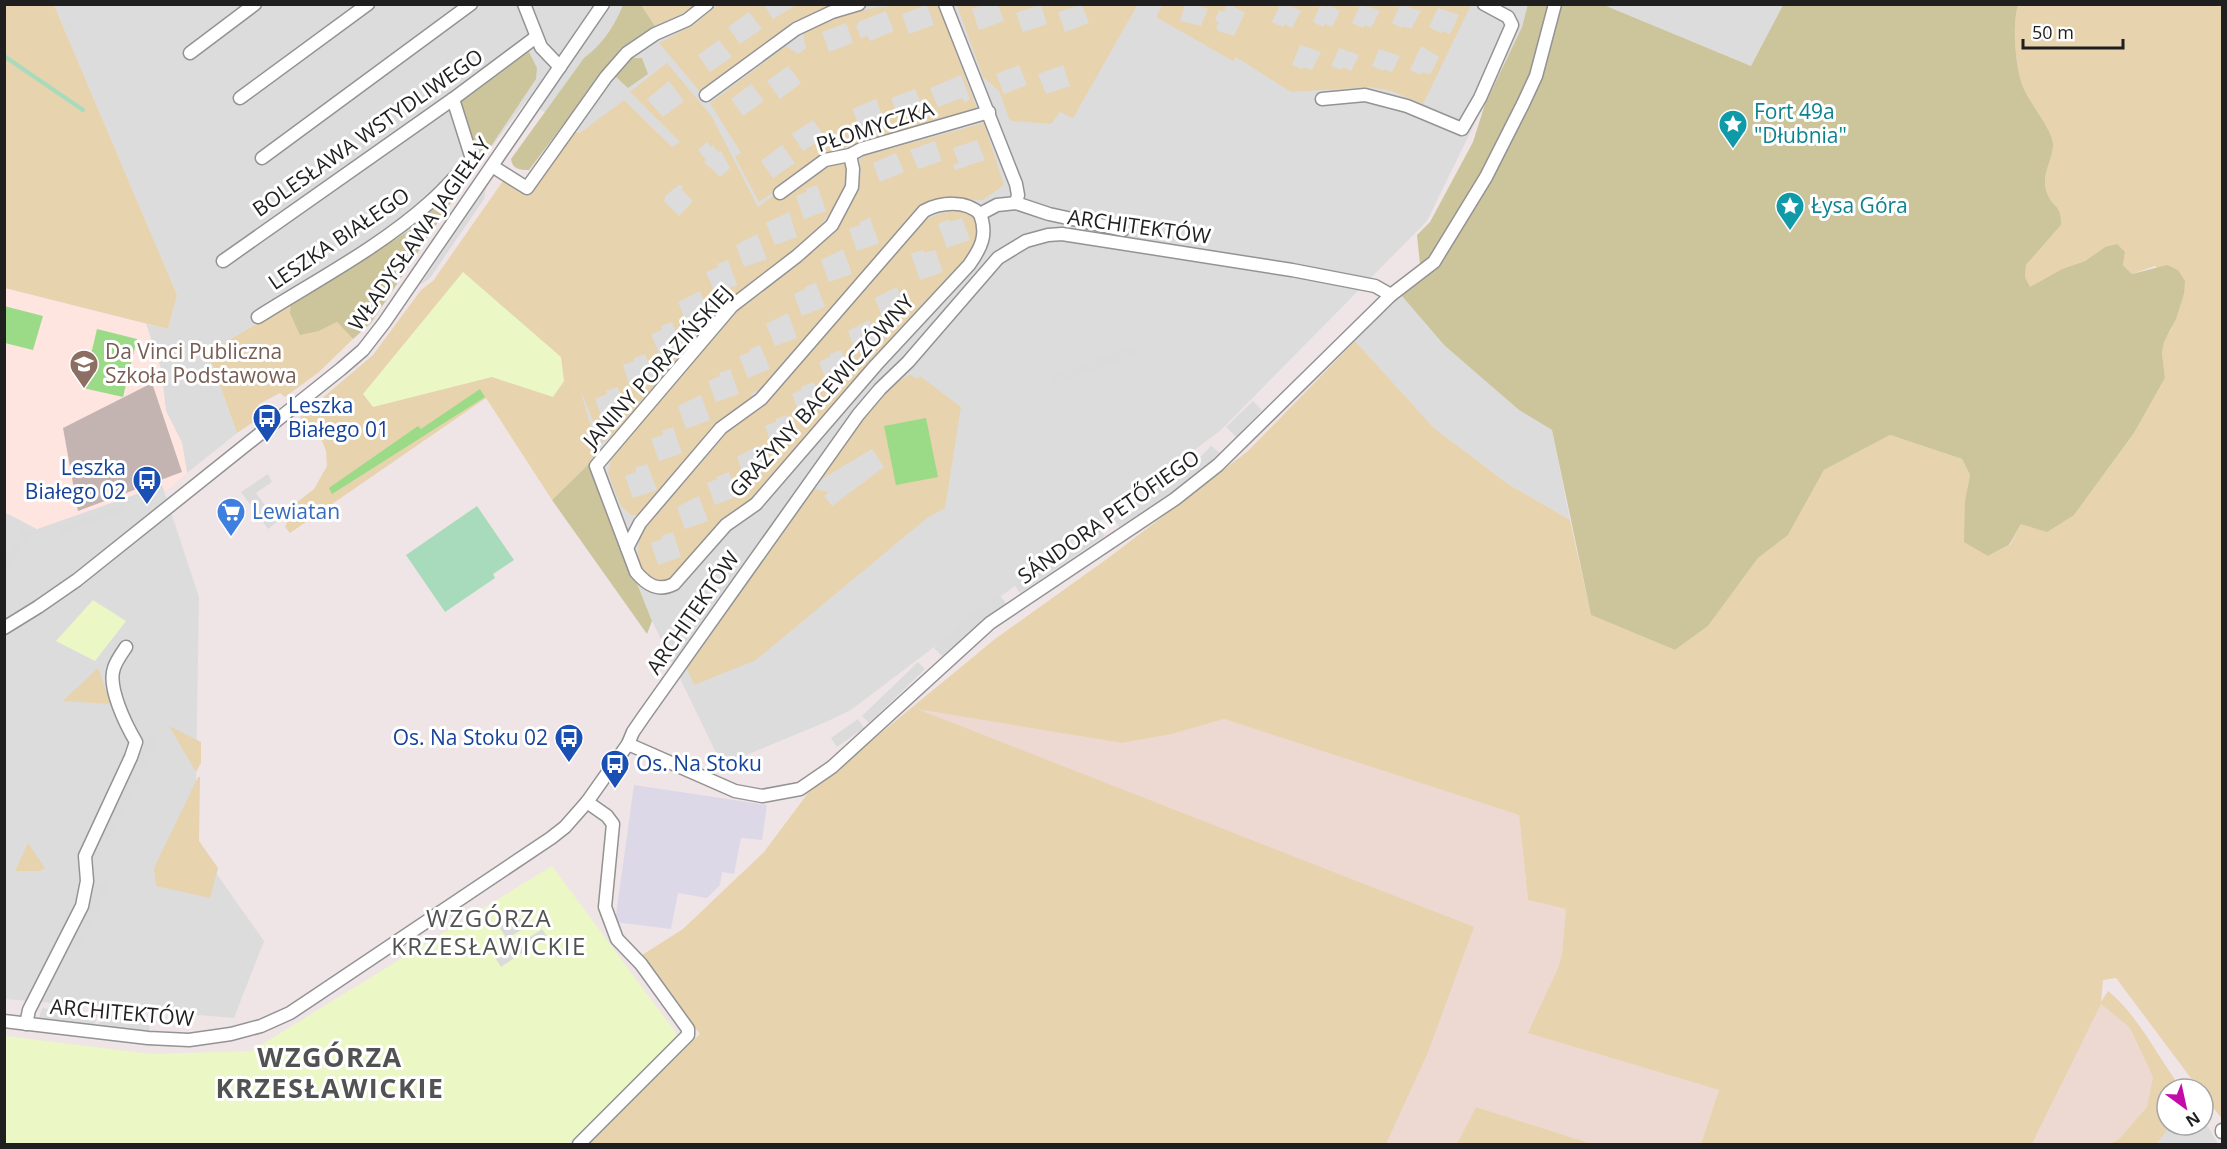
<svg xmlns="http://www.w3.org/2000/svg" width="2227" height="1149" font-family="'Open Sans',sans-serif">
<style>
.residential{fill:#dddcdd}
.industrial{fill:#ddd8e8}
.education{fill:#fee5e0}
.construction{fill:#c3b4b1}
.farmland{fill:#edd8d2}
.grass{fill:#e7d3ae;fill-rule:evenodd}
.forest{fill:#ccc59c}
.park{fill:#ebf7c5}
.pitch{fill:#9bda87}
.parking{fill:#dbdbdb}
.water{fill:#a8dbbb}
.lines{fill:none;stroke-linecap:round;stroke-linejoin:round}
.stream{stroke:#a8dbbb;stroke-width:4}
.street-casing{stroke:#939393;stroke-width:15}
.street{stroke:#fff;stroke-width:12}
.labels{text-anchor:middle;stroke-width:6;stroke-linejoin:round;paint-order:stroke}
.culture-label{font-size:21px;fill:#0d838f;stroke:#fff;text-anchor:start}
.street-label{font-size:21px;fill:#1f1f1f;stroke:#fff}
.education-label{font-size:21px;fill:#785e54;stroke:#fff;text-anchor:start}
.transit-label{font-size:21px;fill:#164399;stroke:#fff;text-anchor:start}
.shop-label{font-size:21px;fill:#366cbe;stroke:#fff;text-anchor:start}
.quarter-label{font-size:24px;letter-spacing:1.5px;fill:#525252;stroke:#fff}
.district-label{font-size:27px;font-weight:bold;letter-spacing:1.5px;fill:#525252;stroke:#fff}
</style>
<rect width="100%" height="100%" fill="#efe5e7"/>
<g class="residential">
<polygon points="54,5 1528,5 1522,27 1427,221 1221,430 851,710 826,722 722,765 652,621 590,465 599,454 577,380 580,133 526,101 458,192 433,206 415,227 291,304 208,352 237,433 187,473 182,443 166,411 161,369 146,324 168,329 177,295"/>
<polygon points="1604,5 1783,5 1751,66"/>
<polygon points="1401,295 1445,346 1519,410 1552,430 1570,520 1508,484 1434,428 1355,341"/>
<polygon points="162,485 199,597 195,843 264,941 234,1018 5,999 4,512 37,529"/>
<polygon points="2203,1118 2218,1144 2156,1144 2172,1125 2203,1125"/>
</g>
<polygon class="industrial" points="634,785 767,805 762,840 741,838 734,874 722,872 720,885 707,898 678,893 671,929 615,922"/>
<polygon class="education" points="4,288 146,324 161,369 166,411 182,443 187,473 166,491 162,485 37,529 5,512"/>
<polygon class="construction" points="152,383 182,472 78,511 63,428"/>
<g class="farmland">
<polygon points="912,708 1122,743 1172,734 1224,719 1519,815 1528,900 1566,909 1562,954 1558,968 1529,1033 1719,1090 1701,1144 1592,1144 1476,1107 1457,1144 1386,1144 1391,1132"/>
<polygon points="2101,1004 2130,1028 2153,1077 2147,1107 2119,1139 2110,1144 2032,1144"/>
</g>
<g class="grass">
<path d="M938 4 977 109 973 114 839 149 826 156 759 202 735 157 741 153 710 103 786 46 798 54 806 48 803 34C846 9 877 5 926 5L902 14 909 34 934 25 927 5ZM886 11 894 31 870 41 867 36 861 38 856 26 858 25V22ZM846 23 853 43 829 52 822 32ZM788 66 801 83 780 99 767 81ZM961 75 970 99 965 103 962 98 938 107 930 88ZM751 84 764 101 743 116 731 99ZM915 89 923 108 899 118 891 98ZM876 99 884 120 861 129 852 109ZM813 120 825 137 803 151 792 134ZM782 145 795 163 773 178 761 161Z"/>
<path d="M1138 4 1073 118 1060 112 1051 124 1012 121 1009 119 999 91 983 77 957 5H984L972 9 979 30 1004 21 998 5H1040L1016 13 1023 32 1047 24 1041 5H1080L1058 12 1065 32 1089 23 1082 5ZM1019 65 1027 85 1004 94 996 74ZM1063 65 1070 86 1046 94 1038 74Z"/>
<path d="M2018 4 2222 5V1119L2203 1094V1089H2199L2116 978 2103 980 2101 1002 2108 991C2139 1016 2158 1058 2182 1089H2167V1125H2172L2156 1144H2110L2119 1139 2147 1107 2153 1077 2130 1028 2101 1004 2032 1144H1701L1719 1090 1528 1033 1558 968 1562 954 1566 909 1528 900 1519 815 1224 719 1172 734 1122 743 917 709 1474 927 1428 1052 1386 1144H586L700 1034 639 957 683 929 764 852 808 793 995 639 1111 556 1248 451 1355 341 1434 428 1508 484 1570 520 1591 615 1675 650 1708 626 1758 558 1788 535 1824 470 1890 435 1962 459 1970 475 1965 500 1988 556 2010 545 2021 524 2074 515 2134 433 2165 378 2162 353 2164 341 2171 330 2184 294 2155 266 2132 274 2123 265 2125 252 2105 247 2085 261 2062 269 2030 288 2025 277 2026 265 2061 225C2062 205 2053 208 2047 193 2040 174 2054 160 2053 143 2052 130 2031 104 2025 91 2015 72 2012 24 2018 4Z"/>
<polygon points="4,5 54,5 177,295 168,329 5,288"/>
<polygon points="641,5 700,5 655,26"/>
<path d="M718 5H764L773 19 796 5H834L794 21 701 93 659 43 693 25ZM749 12 762 29 740 44 728 27ZM719 40 732 57 710 72 698 55Z"/>
<path d="M1400 5 1392 23 1402 28 1404 26 1411 29 1421 11 1402 5H1471L1423 104 1391 91 1371 87 1291 92 1236 57 1233 61 1156 17 1162 5H1185L1180 21 1201 26 1208 9 1197 5H1227L1224 12 1219 10 1215 20 1219 22 1216 27 1218 31 1234 36 1245 13 1231 5H1280L1272 22 1283 27 1285 24 1292 28 1301 11 1289 5 1288 7 1282 5H1320L1313 22 1323 27 1325 24 1332 27 1340 11 1329 5 1327 7 1321 5H1360L1352 23 1363 28 1365 25 1371 28 1380 11 1368 6 1367 7 1361 5ZM1438 8 1459 15 1450 34 1442 31 1441 33 1429 27ZM1300 45 1321 52 1312 70 1304 67 1302 69 1292 65ZM1421 46 1439 57 1430 75 1423 72 1421 75 1410 70ZM1339 48 1359 55 1351 71 1343 67 1341 70 1331 66ZM1379 49 1400 56 1392 72 1384 69 1383 71 1372 66Z"/>
<path d="M667 63 712 117 758 207 776 194 781 200 832 164 839 162 847 166C847 217 782 263 744 289 735 296 728 302 718 308L720 312 704 332 690 340 692 346 674 367 663 371 665 377 618 432 602 443 580 389 599 454 552 500 486 398 290 533 285 527 296 503 314 489 327 466 326 451 321 438 300 417 373 355 421 290 433 281 503 181 527 194 573 131 580 133 624 100 672 147 680 142 630 92ZM669 81 684 101 663 117 647 99ZM707 142 711 147 713 145 718 152 721 151 730 168 720 177 704 162 706 160 698 150ZM679 185 683 186 682 190 693 201 679 216 664 201 666 195ZM817 185 826 211 804 219 796 196 807 192 806 189ZM789 212 797 237 775 245 766 223ZM757 234 767 259 744 267 736 245ZM728 260 737 285 715 293 706 272 718 267 717 264ZM700 291 709 316 687 324 678 302ZM672 322 682 347 660 356 651 334 662 330 661 326ZM645 354 654 379 630 387 623 365 634 361V358ZM618 387 627 412 603 421 595 399 607 394 606 391Z"/>
<path d="M984 123 1004 185 983 200 943 199 931 201 915 211 789 359 762 389 752 393 751 402 724 418 638 515H631L621 506 608 473 611 459 743 304 783 275 837 224 858 186 861 172 860 160 863 156ZM977 140 985 160 955 170 953 165 959 163 953 148ZM935 141 942 161 918 169 910 150ZM896 153 904 172 880 182 873 163ZM870 218 879 243 857 251 849 229 860 225 859 222ZM843 249 852 274 829 282 821 260ZM816 283 825 307 802 316 794 294 805 289V287ZM788 313 797 338 775 346 766 324ZM760 345 770 369 748 378 739 356 750 352V349ZM730 369 739 394 716 402 708 381 720 376 719 373ZM701 395 710 420 686 429 678 406ZM673 427 682 453 659 461 651 439 663 435 662 431ZM647 464 657 490 633 498 625 476 636 472 635 468Z"/>
<path d="M967 211 975 216C985 245 964 270 940 285L751 502C718 517 695 553 671 579 641 587 633 557 641 533L730 429 762 407 917 227C935 212 945 212 967 211ZM962 218 970 240 947 248 938 224 949 219 950 222ZM923 250 924 253 935 250 943 272 920 280 911 254ZM897 287 906 312 883 320 875 298ZM869 320 878 344 856 353 848 331ZM841 350 850 375 828 384 819 362 830 357V354ZM814 382 823 407 800 415 792 394 801 390V387ZM787 415 796 440 773 448 765 426 776 422V419ZM759 445 768 470 745 479 737 457ZM729 472 738 496 715 505 707 483 717 479 716 477ZM699 496 708 521 685 529 677 507ZM673 532 681 557 658 565 651 543 662 539 661 536Z"/>
<polygon points="291,304 319,331 337,322 353,339 319,372 285,397 280,393 259,404 255,421 237,433 208,352"/>
<path d="M910 375 918 379 920 376 961 407 945 508 927 518 756 660 694 685 687 669 814 489 829 492 824 496 832 506 884 467 872 449 820 480C838 455 883 384 910 375Z"/>
<polygon points="97,669 99,670 110,704 63,701"/>
<polygon points="169,726 201,742 201,763 196,772"/>
<polygon points="198,777 200,777 199,841 218,868 210,898 156,886 154,868"/>
<polygon points="28,843 45,868 40,871 15,871"/>
<polygon points="1476,1107 1592,1144 1457,1144"/>
</g>
<g class="forest">
<path d="M1528 4 1604 5 1751 66 1783 5H2018C2012 24 2015 72 2025 91 2031 104 2052 130 2053 143 2054 160 2040 174 2047 193 2053 208 2062 205 2061 225L2026 265 2025 277 2030 287 2062 269 2085 261 2105 247 2117 244 2125 252 2123 265 2132 274 2167 265 2178 270 2185 281 2184 294 2176 319 2164 342 2162 353 2165 378 2134 433 2074 515 2047 532 2021 524 2009 545 1988 556 1964 542 1965 500 1970 475 1962 459 1890 435 1824 470 1788 535 1758 558 1708 626 1675 650 1591 615 1552 430 1519 410 1445 346 1401 295 1421 274 1417 235 1430 222 1473 142 1485 104 1522 27Z"/>
<path d="M623 5H641L655 26 621 48 529 170C520 170 512 169 511 159L584 58C602 45 615 25 623 5Z"/>
<polygon points="529,52 537,68 536,79 485,155 479,157 460,107 461,100 523,53"/>
<polygon points="629,58 642,58 648,74 628,88 615,76"/>
<polygon points="458,192 371,323 353,339 337,322 319,331 300,335 290,313 291,304 415,227 433,206"/>
<polygon points="599,454 590,466 652,621 647,634 552,500"/>
</g>
<g class="park">
<polygon points="463,272 561,357 564,381 553,397 492,377 373,407 363,394"/>
<polygon points="93,600 126,621 95,661 56,641"/>
<polygon points="552,866 679,1037 568,1144 5,1144 5,1036 152,1054 251,1051"/>
</g>
<g class="pitch">
<polygon points="4,306 43,316 33,350 5,343"/>
<polygon points="97,329 137,339 123,397 83,388"/>
<polygon points="480,389 485,397 332,494 329,488 418,426 421,429"/>
<polygon points="926,418 938,477 896,485 884,426"/>
</g>
<g class="parking">
<polygon points="486,188 484,199 430,278 420,285"/>
<polygon points="1135,346 1138,354 1055,384 1052,375"/>
<polygon points="1253,401 1262,410 1236,437 1226,427"/>
<polygon points="1211,446 1220,453 1199,474 1119,527 1113,518 1191,466"/>
<polygon points="268,474 272,482 256,493 277,522 268,529 241,492"/>
<polygon points="124,504 122,513 62,534 59,526"/>
<polygon points="1098,527 1105,536 1020,593 1014,584"/>
<polygon points="23,530 30,534 5,573 5,557"/>
<polygon points="998,594 1006,603 942,656 934,648 965,619"/>
<polygon points="918,662 925,669 869,723 862,716"/>
<polygon points="858,719 864,728 837,747 831,738"/>
<polygon points="152,733 159,737 136,786 106,843 99,840"/>
<polygon points="100,881 109,884 78,949 65,949"/>
<polygon points="516,912 526,927 507,939 497,924"/>
<polygon points="542,929 547,936 501,967 496,959"/>
<polygon points="42,1008 97,1015 95,1025 39,1018"/>
<polygon points="100,1015 149,1021 150,1031 99,1025"/>
</g>
<polygon class="water" points="477,506 514,560 493,574 495,578 445,612 406,555"/>
<g class="lines">
<polyline class="stream" points="4,56 83,110"/>
<g class="street-casing">
<g id="street">
<polyline points="524,4 541,47 560,67"/>
<polyline points="945,4 1016,184 1018,195 1016,203"/>
<polyline points="190,53 255,4"/>
<polyline points="706,95 796,29 832,12 859,4"/>
<polyline points="240,98 368,4"/>
<polyline points="1322,99 1365,95 1407,106 1462,129 1480,98 1512,25 1508,17 1484,4"/>
<path d="M850 155 853 169 852 187 832 225 797 256 732 306 596 466 636 572C647 585 658 592 674 584L726 525 756 504 876 365 969 265C981 248 988 235 980 214"/>
<polyline points="262,158 471,4"/>
<polyline points="492,166 527,188 606,77 627,53 655,34 687,20 707,4"/>
<polyline points="780,193 825,160 850,155 861,149 989,112"/>
<polyline points="223,261 453,99 536,37"/>
<path d="M258 317C315 281 380 247 430 202 445 189 458 173 472 159L453 99"/>
<path d="M627 548 640 523 721 428 761 399 924 211C941 202 966 200 980 214L997 205 1016 203 1049 214 1123 230"/>
<polyline points="4,628 38,607 77,580 341,369 363,350 384,323 603,4"/>
<polyline points="628,744 735,791 762,796 800,789 832,767 990,623 1175,499 1218,465 1391,295 1434,262 1486,177 1523,104 1536,76 1555,4"/>
<polyline points="4,1021 148,1038 189,1040 231,1034 261,1026 290,1013 311,999 551,838 565,827 587,802 628,744 633,732 644,716 858,415 880,389 908,362 998,258 1026,241 1048,235 1062,234 1292,270 1375,286 1391,295"/>
<path d="M26 1024 29 1010 82 906 87 881 85 856 131 757 136 742C126 725 107 687 114 668 116 661 122 653 126 647"/>
<polyline points="2222,1130 2222,1132"/>
<polyline points="579,1144 688,1035 688,1029 641,964 617,939 605,907 613,824 607,816 587,802"/>
</g>
</g>
<use href="#street" class="street"/>
</g>
<defs>
<g id="sight-pin" transform="scale(1.5)"><path d="M0 17L-7.5 6A9.5 9.5 0 1 1 7.5 6Z" fill="#0f9aa8" stroke="#fff"/><path d="M0-6L1.8-2.2L6-1.7L2.9 1.2L3.7 5.4L0 3.3L-3.7 5.4L-2.9 1.2L-6-1.7L-1.8-2.2Z" fill="#fff"/></g>
<g id="school-pin" transform="scale(1.5)"><path d="M0 17L-7.5 6A9.5 9.5 0 1 1 7.5 6Z" fill="#8d6e63" stroke="#fff"/><path d="M0-5L7-2L0 1L-7-2ZM-4 1L0 2.5L4 1V4Q0 6-4 4Z" fill="#fff"/></g>
<g id="bus-pin" transform="scale(1.5)"><path d="M0 17L-7.5 6A9.5 9.5 0 1 1 7.5 6Z" fill="#1a4fb4" stroke="#fff"/><path d="M-5-6H5V4H4V6H2V4H-2V6H-4V4H-5ZM-3.5-4V0h7V-4ZM-3.5 1.2v1.5H-2V1.2ZM2 1.2v1.5H3.5V1.2Z" fill="#fff"/></g>
<g id="supermarket-pin" transform="scale(1.5)"><path d="M0 17L-7.5 6A9.5 9.5 0 1 1 7.5 6Z" fill="#3f7fe0" stroke="#fff"/><path d="M-6-5.5h2.5l.6 2H6L4.5 2H-2.5L-4.4-4H-6ZM-1.5 3.2a1.3 1.3 0 1 0 .1 0ZM3 3.2a1.3 1.3 0 1 0 .1 0Z" fill="#fff"/></g>
</defs>
<g fill-rule="evenodd">
<use href="#sight-pin" x="1733" y="124"/>
<use href="#sight-pin" x="1790" y="206"/>
<use href="#school-pin" x="84" y="364"/>
<use href="#bus-pin" x="267" y="418"/>
<use href="#bus-pin" x="147" y="480"/>
<use href="#supermarket-pin" x="231" y="512"/>
<use href="#bus-pin" x="569" y="738"/>
<use href="#bus-pin" x="615" y="764"/>
</g>
<g class="labels">
<g class="culture-label">
<text x="1754" y="119">Fort 49a<tspan x="1754" dy="24">"Dłubnia"</tspan></text>
<text x="1811" y="213">Łysa Góra</text>
</g>
<g class="street-label">
<text transform="translate(875 127) rotate(-18)" y="7">PŁOMYCZKA</text>
<text transform="translate(368 133) rotate(-35)" y="7">BOLESŁAWA WSTYDLIWEGO</text>
<text transform="translate(1139 227) rotate(8)" y="7">ARCHITEKTÓW</text>
<text transform="translate(420 234) rotate(-55)" y="7">WŁADYSŁAWA JAGIEŁŁY</text>
<text transform="translate(339 239) rotate(-34)" y="7">LESZKA BIAŁEGO</text>
<text transform="translate(658 367) rotate(-48)" y="7">JANINY PORAZIŃSKIEJ</text>
<text transform="translate(822 396) rotate(-48)" y="7">GRAŻYNY BACEWICZÓWNY</text>
<text transform="translate(1109 517) rotate(-35)" y="7">SÁNDORA PETŐFIEGO</text>
<text transform="translate(693 613) rotate(-55)" y="7">ARCHITEKTÓW</text>
<text transform="translate(122 1013) rotate(5)" y="7">ARCHITEKTÓW</text>
</g>
<g class="education-label">
<text x="105" y="359">Da Vinci Publiczna<tspan x="105" dy="24">Szkoła Podstawowa</tspan></text>
</g>
<g class="transit-label">
<text x="288" y="413">Leszka<tspan x="288" dy="24">Białego 01</tspan></text>
<text x="126" y="475" text-anchor="end">Leszka<tspan x="126" dy="24">Białego 02</tspan></text>
<text x="548" y="745" text-anchor="end">Os. Na Stoku 02</text>
<text x="636" y="771">Os. Na Stoku</text>
</g>
<g class="shop-label">
<text x="252" y="519">Lewiatan</text>
</g>
<g class="quarter-label">
<text x="489" y="927">WZGÓRZA<tspan x="489" dy="28">KRZESŁAWICKIE</tspan></text>
</g>
<g class="district-label">
<text x="330" y="1067">WZGÓRZA<tspan x="330" dy="31">KRZESŁAWICKIE</tspan></text>
</g>
</g>
<rect width="2227" height="1149" fill="none" stroke="#1f1f1f" stroke-width="12"/>
<g transform="translate(2185 1107) rotate(147)"><circle r="28" fill="#ffffff" stroke="#a5a5a5" stroke-width="1.5"/>
<path d="M0-4.5L10 22L0 15L-10 22Z" fill="#c40aa8"/>
<text y="-9" font-size="16" font-weight="bold" text-anchor="middle" fill="#1f1f1f">N</text>
</g>
<path d="M2023 39v9h100v-9" fill="none" stroke="#1f1f1f" stroke-width="3"/>
<text x="2032" y="39" font-size="18" fill="#1f1f1f" stroke="#ffffff" stroke-width="4.5" paint-order="stroke">50 m</text>
</svg>
